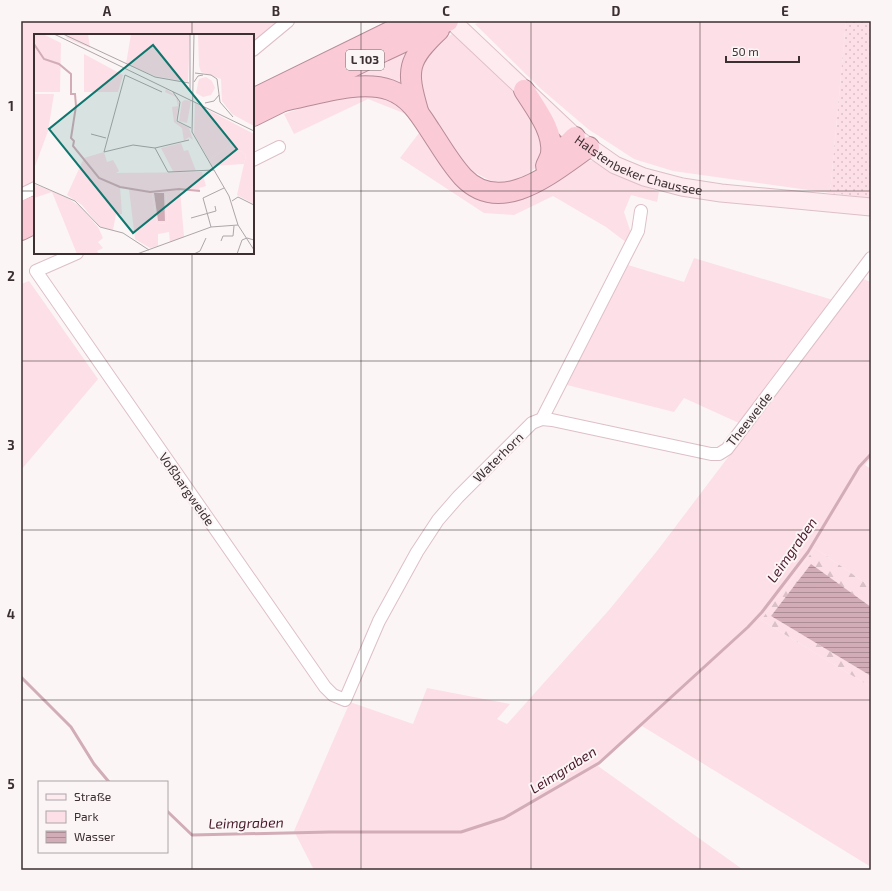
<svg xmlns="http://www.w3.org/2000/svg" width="892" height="891" font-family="'Exo 2',sans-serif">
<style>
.green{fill:#fddfe7}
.forest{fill:url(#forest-firs)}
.garden{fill:url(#garden-dots)}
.water{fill:url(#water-rules)}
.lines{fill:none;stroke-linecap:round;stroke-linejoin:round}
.stream{stroke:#d2adb7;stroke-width:3}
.minor-casing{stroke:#debfc8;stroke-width:14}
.secondary-casing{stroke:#debfc8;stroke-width:19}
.trunk-casing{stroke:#b68b97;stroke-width:22}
.minor{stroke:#fff;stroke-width:12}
.secondary{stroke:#fdebf0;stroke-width:17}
.trunk{stroke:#facad7;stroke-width:20}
.grid{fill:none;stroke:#3b2f32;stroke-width:1;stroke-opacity:0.55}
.labels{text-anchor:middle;stroke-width:4;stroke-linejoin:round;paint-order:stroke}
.shield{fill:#fbf5f6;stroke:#756a6d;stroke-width:1}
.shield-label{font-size:12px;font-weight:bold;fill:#3b2f32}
.street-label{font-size:13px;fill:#3b2f32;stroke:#fbf5f6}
.water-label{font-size:14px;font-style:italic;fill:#48192a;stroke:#fbf5f6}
.inset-river{fill:none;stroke:#d2adb7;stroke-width:2}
.inset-road{fill:none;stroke:#aea6a8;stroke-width:1}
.view{fill:#0f766e;fill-opacity:0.15;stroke:#0f766e;stroke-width:2}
.inset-edge{fill:none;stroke:#3b2f32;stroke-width:2}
.neatline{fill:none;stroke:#3b2f32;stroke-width:1.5}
.grid-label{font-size:13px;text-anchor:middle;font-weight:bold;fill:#3b2f32}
</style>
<defs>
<pattern id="forest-firs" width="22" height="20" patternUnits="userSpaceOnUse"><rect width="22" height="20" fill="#fddfe7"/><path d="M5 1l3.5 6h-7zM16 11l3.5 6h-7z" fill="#dac0c7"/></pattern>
<pattern id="garden-dots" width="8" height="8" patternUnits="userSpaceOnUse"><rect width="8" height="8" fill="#fddfe7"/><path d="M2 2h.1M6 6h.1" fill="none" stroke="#dac0c7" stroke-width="1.8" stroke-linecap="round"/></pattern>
<pattern id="water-rules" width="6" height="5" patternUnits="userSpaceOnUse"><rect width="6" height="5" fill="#d2adb7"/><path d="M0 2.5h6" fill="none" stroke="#ac8d95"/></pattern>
</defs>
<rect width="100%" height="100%" fill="#fbf5f6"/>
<g class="green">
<polygon points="21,21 280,21 253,44 253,35 35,35 35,195 21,203"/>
<polygon points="483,21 846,21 830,193 673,171 634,159 588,129 540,88 475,24"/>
<polygon points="452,34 490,63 521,97 545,136 538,166 528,174 515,180 503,182 491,181 470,170 444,138 422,103 420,63 430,49"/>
<polygon points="418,42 406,85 324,87"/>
<polygon points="338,95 391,95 488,197 585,160 593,161 631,181 659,192 657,202 631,195 624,212 631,233 627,243 606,227 553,196 514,215 484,213 400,158 422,129 406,114 368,99 294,134 284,114"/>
<polygon points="694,258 833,300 739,423 684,398 674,412 567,385 628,265 684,282"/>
<polygon points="863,279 871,282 871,458 865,465 871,469 871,587 815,548 761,620 871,687 871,867 642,726 598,766 742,869 741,870 314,870 294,831 350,702 413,724 427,688 510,704 497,719 507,724 609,610 657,551"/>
<polygon points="29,281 98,379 21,470 21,284"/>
</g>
<polygon class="forest" points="815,548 871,587 871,607 811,565 771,616 871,676 871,687 761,620"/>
<polygon class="garden" points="846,21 871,21 871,198 830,193"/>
<polygon class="water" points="811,564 871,607 871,676 771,616"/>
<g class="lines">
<g class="stream">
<polyline points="21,677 71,727 94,764 109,782"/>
<polyline points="167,811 192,835 330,832 461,832 504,818 599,763 748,627 762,612 808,552 859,467 871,454"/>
</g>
<g class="minor-casing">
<g id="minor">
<polyline points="253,50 288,21"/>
<polyline points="253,160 279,147"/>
<polyline points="21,195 35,188"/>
<polyline points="77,253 36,271 325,687 333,695 345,700 379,621 417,552 438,520 458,497 532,423 542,419 638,231 641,211"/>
<polyline points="542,419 552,420 711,454 719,454 727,449 871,258"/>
</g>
</g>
<g class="secondary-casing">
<g id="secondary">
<path id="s1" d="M452 21 575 137 615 165 644 177 682 187 721 193 871 207"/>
</g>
</g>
<g class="trunk-casing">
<g id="trunk">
<path d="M524 90C535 108 554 131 551 154 550 158 548 162 546 166"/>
<polyline points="253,99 412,21"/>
<path d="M283 101C314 95 360 79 390 90 409 97 419 113 430 130 440 145 450 163 463 177 502 218 555 170 589 147"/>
<path d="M418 111C406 70 407 60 439 30"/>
<polyline points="253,116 384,51 448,21"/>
<polyline points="548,164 575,137"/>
<polyline points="21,212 35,206"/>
<polyline points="21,230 35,223"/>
</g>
</g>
<use href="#minor" class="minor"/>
<use href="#secondary" class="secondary"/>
<use href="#trunk" class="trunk"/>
</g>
<path class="grid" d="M192 21V35M361 21V870M531 21V870M700 21V870M21 191H35M253 191H871M192 253V870M21 361H871M21 530H871M21 700H871"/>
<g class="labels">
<rect class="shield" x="346" y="50" width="38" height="20" rx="3"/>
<g class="shield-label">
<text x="365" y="64">L 103</text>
</g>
<g class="street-label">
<text dy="5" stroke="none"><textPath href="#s1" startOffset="240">Halstenbeker Chaussee</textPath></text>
<text transform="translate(749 419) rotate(-52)" y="5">Theeweide</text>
<text transform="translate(498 457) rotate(-45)" y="5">Waterhorn</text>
<text transform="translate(187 489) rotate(55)" y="5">Voßbargweide</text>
</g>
<g class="water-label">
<text transform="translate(792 550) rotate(-55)" y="5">Leimgraben</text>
<text transform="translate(563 770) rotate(-32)" y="5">Leimgraben</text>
<text transform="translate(246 823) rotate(-1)" y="5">Leimgraben</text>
</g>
</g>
<g transform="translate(34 34)">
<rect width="220" height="220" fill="#fbf5f6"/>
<path d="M0 0H9L27 9 26 58H0ZM34 0H54L56 14 32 4ZM97 0H156L154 48 121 42 92 30ZM164 0H220V92L198 80 188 67 187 45 167 38 165 32ZM50 20 89 41 84 58H50ZM172 43 178 47 181 54 177 61 169 63 162 59 164 49 165 45ZM132 55 143 63 145 69 142 87 155 94 159 106 155 103 150 107 148 94 140 88 138 73 144 72 142 63 131 58ZM0 60H20L14 97 0 135ZM151 66 157 67 153 89 145 87 148 68ZM161 69 220 100V170L203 161 212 121 197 111 175 126 160 100ZM147 109 150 117 154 116 162 137H139L127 114ZM70 118 73 128 79 126 85 137 82 139 168 138 172 152 165 154 166 157 146 156 150 203 136 208 135 198 124 200V212L116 214 101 205 95 155 86 153 88 180H82L79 196 65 192 48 171 33 161 50 124ZM132 158 134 189 123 190 118 159ZM0 150 32 163 47 173 64 193 69 204 64 208 69 214 63 217 65 220H43L18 158 0 164Z" fill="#fddfe7" fill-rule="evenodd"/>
<path d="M1 0 13 4 15 32H0ZM118 158H132L134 189 123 190ZM120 159 131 186V187H124Z" fill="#fddfe7" fill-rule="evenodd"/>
<path d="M197 111 212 121 210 130 178 132 175 126Z" fill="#fddfe7"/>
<path d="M120 159H130L131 187H124Z" fill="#d2adb7"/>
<path class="inset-river" d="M0 10 10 25 25 30 37 40V60H41L42 72 37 104 40 107 39 112 65 144 86 153 116 158 145 155 166 157"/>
<path class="inset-road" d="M20 0 220 97M29 0 121 43 155 49M160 0 158 98 195 162 204 191 220 216M161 39 177 41 183 45 186 68 199 83M160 48 164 42 169 41M156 56V0M128 58 91 41 70 118 99 111 121 114 155 106M139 58 146 68 143 87 157 94M171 69 180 67 185 61M57 100 72 104M121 114 134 138 180 136M0 149 41 167 66 193 89 199 115 216M198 167 204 163 220 171M157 184 182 177 181 172M177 193 169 164 190 154M187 207 189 202H199L200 192M103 220 177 193 204 191M160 220 166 217 172 204M203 220 208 206 213 204 220 206"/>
<path class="view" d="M119 11 203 115 99 199 15 95Z"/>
<rect width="220" height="220" class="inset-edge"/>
</g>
<rect width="892" height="891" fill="none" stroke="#fbf5f6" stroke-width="44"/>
<rect x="38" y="781" width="130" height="72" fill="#fbf5f6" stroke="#aea6a8"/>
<rect x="46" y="794" width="20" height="6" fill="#fdebf0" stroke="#aea6a8"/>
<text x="74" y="801" font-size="12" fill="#3b2f32">Straße</text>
<rect x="46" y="811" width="20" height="12" fill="#fddfe7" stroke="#aea6a8"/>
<text x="74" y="821" font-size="12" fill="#3b2f32">Park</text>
<rect x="46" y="831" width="20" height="12" fill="url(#water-rules)" stroke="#aea6a8"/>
<text x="74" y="841" font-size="12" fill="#3b2f32">Wasser</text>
<path d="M726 56v6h73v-6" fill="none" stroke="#3b2f32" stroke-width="2"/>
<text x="732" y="56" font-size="12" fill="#3b2f32" stroke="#fbf5f6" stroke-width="3" paint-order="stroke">50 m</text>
<rect x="22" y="22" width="848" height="847" class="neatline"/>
<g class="grid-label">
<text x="107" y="16">A</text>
<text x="276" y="16">B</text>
<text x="446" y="16">C</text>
<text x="616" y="16">D</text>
<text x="785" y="16">E</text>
<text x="11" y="111">1</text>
<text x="11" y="281">2</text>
<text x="11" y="450">3</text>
<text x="11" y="619">4</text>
<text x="11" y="789">5</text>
</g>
</svg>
